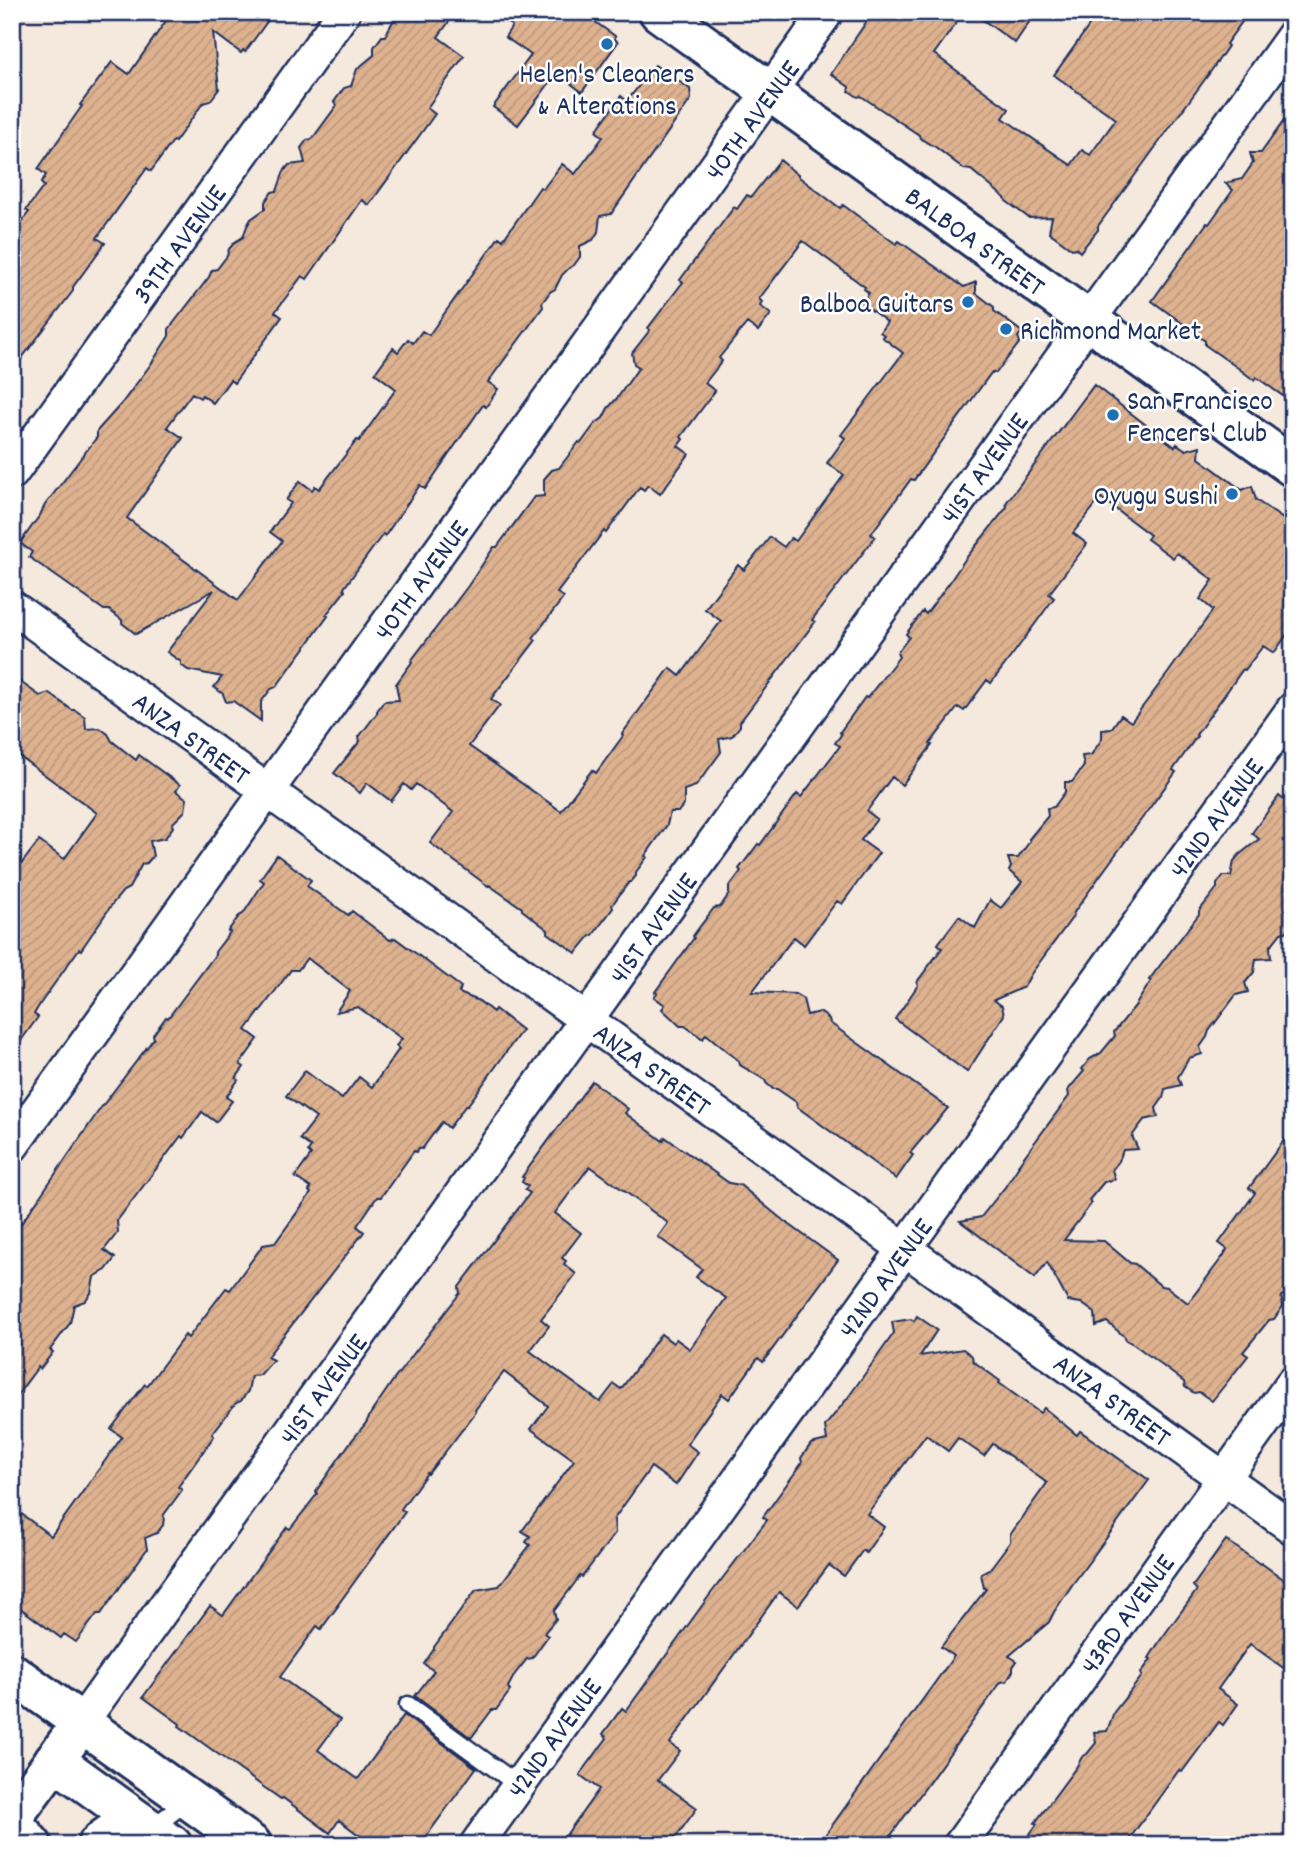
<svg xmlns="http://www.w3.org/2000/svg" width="1305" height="1857" font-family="Dekko,sans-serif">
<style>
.building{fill:url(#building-hatch);stroke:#1b2f5e;stroke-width:2;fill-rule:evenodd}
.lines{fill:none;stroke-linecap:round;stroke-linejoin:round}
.lane-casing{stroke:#1b2f5e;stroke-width:21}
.street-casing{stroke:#1b2f5e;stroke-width:37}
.secondary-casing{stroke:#1b2f5e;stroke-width:44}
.primary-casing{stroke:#1b2f5e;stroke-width:44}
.lane{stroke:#fff;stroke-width:16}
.street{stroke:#fff;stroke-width:32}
.secondary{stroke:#fff;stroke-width:38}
.primary{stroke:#fff;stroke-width:38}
.poi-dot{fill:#1f6fb2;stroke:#fff;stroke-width:2.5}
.labels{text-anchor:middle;stroke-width:5;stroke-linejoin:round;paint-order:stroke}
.poi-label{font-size:28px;fill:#1b2f5e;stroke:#fff;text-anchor:end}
.street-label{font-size:28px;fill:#1b2f5e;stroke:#fff}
</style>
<defs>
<pattern id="building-hatch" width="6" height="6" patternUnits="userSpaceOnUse" patternTransform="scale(1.75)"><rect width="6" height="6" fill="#deb28f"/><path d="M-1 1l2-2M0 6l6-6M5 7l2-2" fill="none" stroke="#be997e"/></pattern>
</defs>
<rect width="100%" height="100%" fill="#f5e8dd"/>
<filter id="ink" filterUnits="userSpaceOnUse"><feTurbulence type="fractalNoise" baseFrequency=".0143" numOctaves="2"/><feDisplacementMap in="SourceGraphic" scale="14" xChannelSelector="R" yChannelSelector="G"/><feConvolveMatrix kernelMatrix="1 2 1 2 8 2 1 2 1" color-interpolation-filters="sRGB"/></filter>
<g filter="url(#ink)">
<g class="building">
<polygon points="172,12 274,12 245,52 243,50 241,53 213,32 219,89 210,101 203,103 175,142 173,141 151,171 147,168 97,238 105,243 73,287 73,291 12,371 12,234 29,212 26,210 44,186 41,183 46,175 38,169 82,106 80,105 112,62 129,74"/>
<polygon points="398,12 456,12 438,37 464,56 427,108 435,114 369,205 362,200 307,279 302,276 275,312 282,317 234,383 230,380 213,403 202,395 200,398 192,393 167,427 183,438 127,518 238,600 282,541 270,532 291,503 286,500 300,481 312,490 315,486 319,489 357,440 359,441 396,389 375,373 393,348 398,352 408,339 413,343 422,331 429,335 499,237 503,240 540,187 543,189 562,164 575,174 603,137 596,131 621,96 627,101 655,65 690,89 691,99 611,214 600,216 598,232 593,240 580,246 580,257 574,265 569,268 562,275 555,289 550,292 542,303 543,307 488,382 498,389 486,407 483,405 425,489 420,485 385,536 383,534 344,588 345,591 326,615 328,616 276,687 271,689 261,702 261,721 233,701 226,702 223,694 214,687 222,677 188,670 181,665 181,662 167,652 214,590 136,634 122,623 122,620 109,610 104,610 29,557 32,552 20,543 40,515 45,505 97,437 97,431 122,403 151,364 169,336 169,329 209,277 212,270 217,269 227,256 229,249 235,242 243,237 247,226 251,219 265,209 265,202 272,192 277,191 284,171 289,165 305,163 301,148 307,140 312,139 337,105 334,102 344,88 351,86 357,69 374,55 374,47 382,36 385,36"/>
<polygon points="494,12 581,12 615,36 615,39 618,42 582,92 557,73 518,125 493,107 531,55 505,37 512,26"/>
<polygon points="873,12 964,12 934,54 1009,109 1003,118 1071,165 1082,150 1090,155 1116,119 1054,75 1099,12 1249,12 1226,44 1228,46 1211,71 1098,226 1098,230 1080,252 1076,248 1072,249 1049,232 1052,217 1029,218 1006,201 1005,198 971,170 964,169 934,146 931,145 920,138 919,135 861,96 858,97 849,91 849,87 831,74"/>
<polygon points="972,12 1036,12 1015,43"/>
<polygon points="1293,108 1293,403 1256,377 1254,380 1238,368 1205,345 1205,341 1186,326 1152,301 1207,223 1209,224 1233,190 1225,183 1242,179 1253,163 1250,153 1261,153"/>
<path d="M780 160 799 176V177L840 208 843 205 896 244 899 241 964 287 976 282V293L994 307V311L1022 332 1018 337 1020 342 996 373H991L914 480 911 479 871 534 875 537 812 620 815 622 740 722V726L732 736 719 739 721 752 696 786 684 790V804L678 812H670L667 825 645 856 647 857 636 872V876L631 882H629L612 905 613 908 593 935 590 936 576 953 548 933V930L522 910V908L489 885 488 886 430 843 453 812 416 784 411 790 404 784 391 801 367 783 360 793 334 773 360 741 359 737 377 713V711L384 701 399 700 396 684 412 662 411 661 468 586 494 547H497L534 497 544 496V479L552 470 559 468 579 442 581 443 595 424 603 418 608 408 618 397 639 367 634 364 632 353 650 330 648 328 683 282 680 280 734 207 737 209 747 195 751 197ZM803 241 865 287 864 289 869 293 862 303 887 322 880 332 884 335 882 337 903 353 841 435 845 438 827 463 844 475 796 541 791 538 784 547 770 537 744 570 738 565 705 609 721 621 680 676 670 668 622 734 623 736 596 773 592 770 561 811 469 746 500 705 491 699 536 640 533 638 564 597 557 593 604 531 606 533 640 487 644 490 648 485 660 494 689 454 678 446 683 439 681 437 715 391 705 383 722 361 719 358 747 323 758 331 771 314 760 306 762 302 759 299Z"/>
<polygon points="1094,385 1175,447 1177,444 1186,450 1200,446 1199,458 1242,490 1252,486 1256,500 1293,526 1293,626 1274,653 1263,646 1245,670 1243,669 1196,735 1197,736 1173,770 1176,772 1102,873 1073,914 1074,915 1031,974 1024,987 994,1000 1002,1006 1004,1015 967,1072 895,1019 918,985 917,982 942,948 938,944 959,916 975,928 990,900 1001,908 1022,882 1009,871 1011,867 1008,858 1018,858 1030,841 1029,839 1048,816 1047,808 1054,807 1065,792 1065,782 1072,782 1084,766 1082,756 1091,755 1102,739 1102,730 1111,729 1121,715 1131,722 1168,673 1213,610 1200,599 1213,580 1177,553 1173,558 1147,539 1150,535 1101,498 1073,533 1087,544 1049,594 1054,598 1016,650 991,683 987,680 964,711 958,707 930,744 932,745 902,785 892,777 867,811 877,819 861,840 879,853 842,904 837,901 804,945 794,937 752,992 795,994 803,999 807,1015 820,1012 829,1019 830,1023 948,1108 910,1153 913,1155 896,1179 804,1112 797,1107 796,1102 777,1089 773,1089 766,1083 765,1080 740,1065 739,1061 706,1034 703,1039 685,1026 680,1026 662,1009 665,1005 654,997 657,993 655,992 694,938 693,936 698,929 714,908 720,907 729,894 729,887 741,871 739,869 758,844 760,845 797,794 801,797 840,746 835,743 841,735 840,732 865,697 867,698 899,657 897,653 909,637 906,634 923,611 926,614 947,586 966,558 1007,507 1006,503"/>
<polygon points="12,676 40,696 49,693 72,710 75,710 85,717 86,729 100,728 108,734 112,741 136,760 139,755 180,785 176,791 187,799 185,811 172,824 173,827 165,838 150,841 153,856 147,863 142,864 129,888 123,891 113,903 81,950 79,949 40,1004 34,1014 38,1017 12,1053 12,876 39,841 64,859 97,813 12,751"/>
<polygon points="1279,796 1293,807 1293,923 1286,932 1281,933 1270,947 1271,958 1256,959 1254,972 1245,983 1248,992 1236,995 1209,1031 1207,1037 1200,1047 1202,1054 1189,1058 1178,1077 1181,1085 1165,1089 1163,1098 1156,1108 1158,1117 1144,1120 1132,1136 1138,1149 1123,1150 1119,1161 1112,1170 1115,1179 1104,1182 1089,1200 1091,1204 1064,1240 1104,1241 1130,1263 1135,1264 1161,1286 1167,1287 1188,1303 1224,1255 1227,1249 1219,1243 1255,1193 1249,1188 1293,1128 1293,1291 1281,1296 1283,1306 1274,1319 1269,1320 1243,1352 1248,1356 1212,1401 1199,1392 1194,1393 1185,1387 1184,1382 1135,1345 1126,1340 1125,1337 1107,1322 1096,1326 1095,1313 1081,1303 1068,1301 1047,1262 1035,1278 960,1221 981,1217 1005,1187 1019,1166 1018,1165 1069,1096 1068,1090 1084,1071 1082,1069 1090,1059 1101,1053 1115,1036 1114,1032 1135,1006 1151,981 1149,980 1199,914 1199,911 1217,888 1217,884 1223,876 1231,876 1234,861 1239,855 1259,839 1252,833"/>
<polygon points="277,855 311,880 307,886 348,915 352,911 390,940 395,938 461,987 459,993 479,1001 493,1012 495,1009 522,1030 476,1094 467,1106 466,1105 449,1128 442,1122 422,1149 419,1148 416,1152 414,1151 381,1197 377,1197 357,1226 364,1232 267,1357 273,1360 260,1375 251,1376 248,1391 241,1401 236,1403 212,1434 214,1436 178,1487 182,1490 163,1516 164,1517 163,1525 157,1533 145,1538 147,1549 101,1614 97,1614 76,1642 64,1634 61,1638 12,1602 12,1507 51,1536 122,1437 111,1429 145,1384 147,1386 185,1335 188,1338 226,1288 230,1290 263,1245 275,1243 311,1193 309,1191 311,1188 295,1177 311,1155 308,1152 311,1147 300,1139 316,1118 286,1096 305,1071 342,1099 359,1077 372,1087 399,1049 396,1046 402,1039 358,1007 336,1012 350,991 307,958 298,970 291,970 246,1030 258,1039 240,1064 244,1067 236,1078 238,1080 226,1097 232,1101 216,1122 202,1112 183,1138 181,1136 138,1193 117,1221 118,1232 104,1250 115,1258 106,1270 94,1277 91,1293 85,1301 74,1305 70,1323 50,1350 53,1352 40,1369 38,1367 12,1402 12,1237 100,1109 154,1038 153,1035 166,1017 168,1018 215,955 215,952 230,932 228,931 239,916 243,914 264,882 260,879"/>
<path d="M592 1081 628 1109 625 1113 663 1141 665 1137 729 1183 740 1185 779 1217 838 1260 763 1362 758 1358 729 1399 722 1394 687 1444 698 1452 676 1485 651 1467 614 1519 615 1533 582 1577 580 1576 554 1611 556 1619 544 1633 548 1636 532 1658 527 1659 515 1674 508 1687 510 1691 496 1710H492L471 1738 415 1696 434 1671 424 1664 434 1649V1647L476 1590 499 1586 530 1545 526 1542 530 1536 522 1531 574 1460 531 1429 548 1406 504 1372 475 1410 476 1412 428 1474 427 1473 401 1509 405 1512 337 1606H338L321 1629 317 1626 280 1677 340 1720 318 1750 358 1779 404 1715 476 1768 420 1845H372L339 1820 330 1833 283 1798 281 1799 265 1788 204 1744 179 1726 180 1724 143 1697 210 1606 223 1615 287 1527 290 1529 317 1494 316 1491 349 1444 366 1423 371 1413 392 1382 460 1293 459 1287 530 1193 525 1190 528 1186 522 1182 524 1178 522 1177ZM590 1166 668 1223 658 1237 702 1269 696 1277 726 1298 690 1349 676 1339 673 1343 661 1334 621 1389 614 1384 600 1402 530 1351 549 1326 541 1319 576 1274 564 1264 566 1261 562 1258 581 1233 555 1213Z"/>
<polygon points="917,1316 937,1330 920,1356 963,1349 972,1356 973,1361 1000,1381 999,1383 1040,1413 1044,1408 1077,1435 1080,1431 1149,1480 1072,1585 1054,1612 1049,1622 1009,1656 1017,1661 1013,1667 1013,1671 1007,1681 1001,1682 884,1845 818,1845 954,1656 941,1647 986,1589 984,1588 981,1574 989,1570 1010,1542 1010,1535 1047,1483 993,1444 984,1456 958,1438 948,1451 926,1435 867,1514 884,1527 866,1553 863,1550 844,1576 829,1565 798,1606 779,1592 670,1743 680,1751 658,1780 697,1808 670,1845 559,1845 599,1789 580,1775 607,1738 603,1734 622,1708 626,1711 709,1596 767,1520 763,1517 802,1463 801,1458 811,1444 827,1440 825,1426 847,1399 894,1333 892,1322 911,1319 914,1321"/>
<polygon points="1226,1540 1260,1564 1261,1563 1293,1586 1293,1658 1285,1669 1250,1644 1218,1689 1238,1704 1223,1725 1219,1722 1182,1772 1179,1770 1125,1845 1022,1845 1037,1824 1035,1823 1077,1766 1082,1757 1087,1754 1096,1743 1094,1732 1107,1731 1114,1712 1142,1676 1141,1673 1151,1659 1149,1658 1159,1642 1197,1590 1193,1586"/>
</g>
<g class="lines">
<g class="lane-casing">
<g id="lane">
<polyline points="408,1705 518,1785"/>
<polyline points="150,1829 189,1800"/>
</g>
</g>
<g class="street-casing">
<g id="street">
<polyline points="12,473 344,12"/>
<polyline points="12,607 1293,1528"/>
<polyline points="12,1146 827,12"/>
<polyline points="81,1723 1293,36"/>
<polyline points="476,1845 1293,709"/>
<polyline points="960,1845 1293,1382"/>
</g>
</g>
<g class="secondary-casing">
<g id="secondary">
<polyline points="659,12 1293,467"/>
<polyline points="12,1673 252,1845"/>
<polyline points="54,1760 172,1845"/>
<polyline points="12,1818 70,1739"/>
</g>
</g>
<g class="primary-casing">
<g id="primary">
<polyline points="12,1822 32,1845"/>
<path d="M97 1845C114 1827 126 1827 150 1829"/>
</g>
</g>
<use href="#lane" class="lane"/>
<use href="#street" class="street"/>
<use href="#secondary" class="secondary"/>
<use href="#primary" class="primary"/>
</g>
</g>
<g class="poi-dot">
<circle cx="607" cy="44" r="7"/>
<circle cx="968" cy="302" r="7"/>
<circle cx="1006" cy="329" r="7"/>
<circle cx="1113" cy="415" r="7"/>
<circle cx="1232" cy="494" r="7"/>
</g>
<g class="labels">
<g class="poi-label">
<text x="607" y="82" text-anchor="middle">Helen's Cleaners<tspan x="607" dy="32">&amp; Alterations</tspan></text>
<text x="954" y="312">Balboa Guitars</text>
<text x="1020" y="339" text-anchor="start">Richmond Market</text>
<text x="1127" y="409" text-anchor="start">San Francisco<tspan x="1127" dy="32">Fencers' Club</tspan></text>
<text x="1218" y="504">Oyugu Sushi</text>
</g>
<g class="street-label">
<text transform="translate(751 119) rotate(-54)" y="10">40TH AVENUE</text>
<text transform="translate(976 240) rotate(36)" y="10">BALBOA STREET</text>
<text transform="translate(178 243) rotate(-54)" y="10">39TH AVENUE</text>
<text transform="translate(983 467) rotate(-54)" y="10">41ST AVENUE</text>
<text transform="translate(420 579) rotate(-54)" y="10">40TH AVENUE</text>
<text transform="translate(192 737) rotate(36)" y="10">ANZA STREET</text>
<text transform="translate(1215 817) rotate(-54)" y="10">42ND AVENUE</text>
<text transform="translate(652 927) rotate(-54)" y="10">41ST AVENUE</text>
<text transform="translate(653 1068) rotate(36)" y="10">ANZA STREET</text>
<text transform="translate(884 1277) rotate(-54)" y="10">42ND AVENUE</text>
<text transform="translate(322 1388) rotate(-54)" y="10">41ST AVENUE</text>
<text transform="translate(1113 1399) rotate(36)" y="10">ANZA STREET</text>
<text transform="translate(1126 1613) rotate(-54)" y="10">43RD AVENUE</text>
<text transform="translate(553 1737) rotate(-54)" y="10">42ND AVENUE</text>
</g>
</g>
<rect width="1305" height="1857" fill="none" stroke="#fff" stroke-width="42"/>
<rect x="21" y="21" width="1263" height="1815" fill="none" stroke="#1b2f5e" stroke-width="2.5" filter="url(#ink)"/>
</svg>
